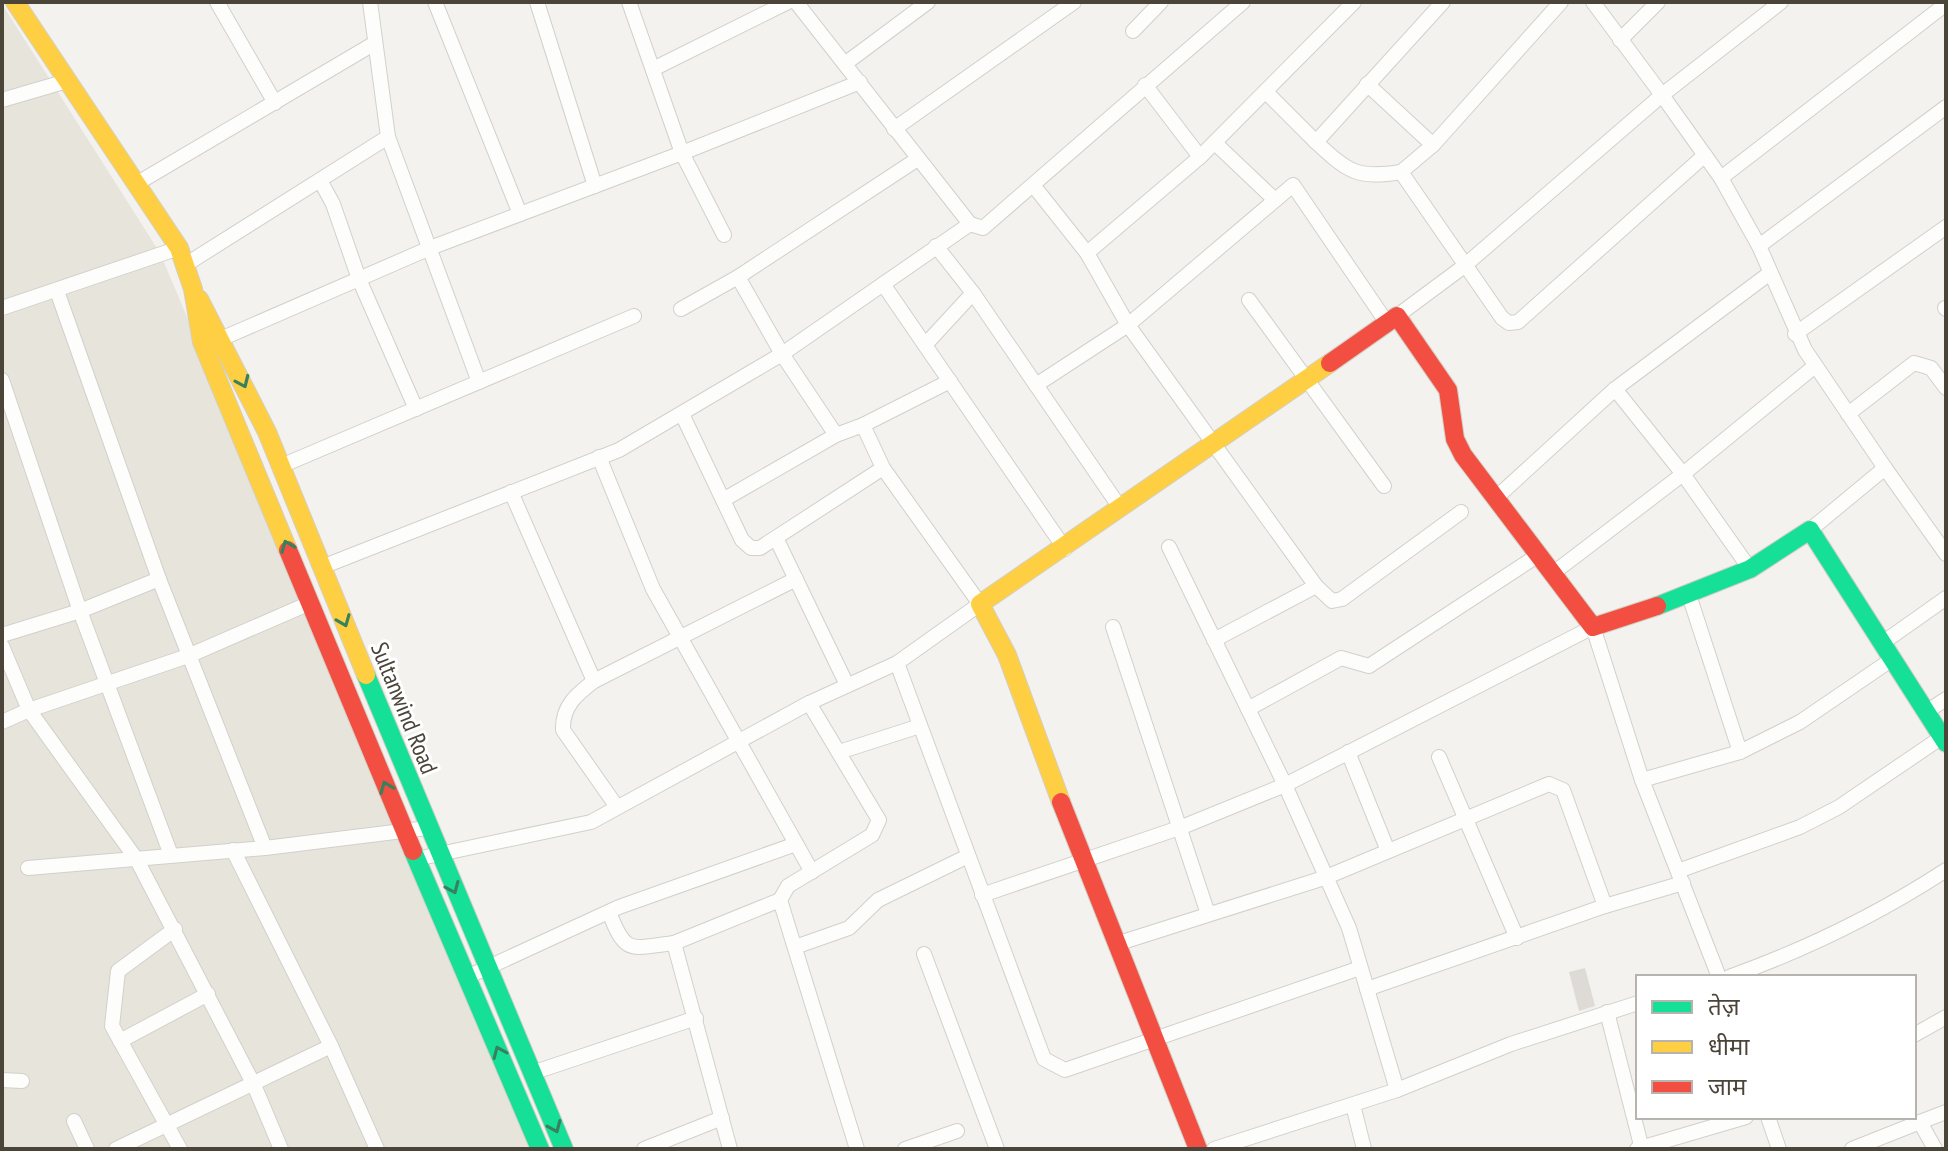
<svg xmlns="http://www.w3.org/2000/svg" width="1948" height="1151" font-family="'PT Sans Narrow','Noto Sans Devanagari',sans-serif">
<style>
.residential{fill:#e7e4dc}
.building{fill:#dedbd6}
.lines{fill:none;stroke-linecap:round;stroke-linejoin:round}
.street-casing{stroke:#d2d0cb;stroke-width:16}
.fast-casing{stroke:#d3cfc5;stroke-width:20}
.slow-casing{stroke:#d3cfc5;stroke-width:20}
.jam-casing{stroke:#d3cfc5;stroke-width:20}
.street{stroke:#fdfdfc;stroke-width:14}
.fast{stroke:#16e098;stroke-width:18}
.slow{stroke:#ffcf43;stroke-width:18}
.jam{stroke:#f24e42;stroke-width:18}
.oneway{stroke:#36825f}
.labels{text-anchor:middle;stroke-width:6;stroke-linejoin:round;paint-order:stroke}
.street-label{font-size:24px;fill:#4b4439;stroke:#fff}
</style>
<rect width="100%" height="100%" fill="#f4f2ee"/>
<polygon class="residential" points="2,4 160,253 538,1149 2,1149"/>
<polygon class="building" points="1585,968 1595,1006 1579,1011 1569,972"/>
<g class="lines">
<g class="street-casing">
<g id="street">
<polyline points="217,2 275,103"/>
<polyline points="370,2 388,137 479,382"/>
<polyline points="435,2 520,214"/>
<polyline points="537,2 595,186"/>
<polyline points="629,2 682,153 860,82"/>
<polyline points="796,2 970,224 983,228 1243,2"/>
<polyline points="1561,2 1433,145 1401,172 1502,318 1509,323 1518,322 1705,155"/>
<polyline points="1593,2 1662,95 1781,2"/>
<polyline points="1133,31 1161,2"/>
<polyline points="1620,40 1658,2"/>
<polyline points="846,63 928,2"/>
<polyline points="653,69 788,2"/>
<polyline points="1367,84 1433,145"/>
<polyline points="1145,85 1200,157 1087,253 1128,325 1316,586 1332,601 1342,599 1461,512"/>
<polyline points="1266,92 1316,142 1443,2"/>
<polyline points="2,100 67,81"/>
<polyline points="894,129 1074,2"/>
<path d="M1316 142C1348 172 1357 179 1401 172"/>
<polyline points="1215,143 1275,200"/>
<polyline points="1200,157 1354,2"/>
<polyline points="1721,178 1946,4"/>
<polyline points="320,180 333,204 359,279 416,409"/>
<polyline points="136,184 375,43"/>
<polyline points="1033,185 1087,253"/>
<polyline points="936,246 973,293 1121,509"/>
<polyline points="1759,246 1946,107"/>
<polyline points="185,265 388,137"/>
<polyline points="883,284 1065,549"/>
<polyline points="57,291 159,579 265,848"/>
<polyline points="1249,300 1384,486"/>
<polyline points="2,308 179,248"/>
<polyline points="1945,308 1946,309"/>
<polyline points="681,309 738,277"/>
<polyline points="1397,316 1463,267 1662,95 1721,178 1759,246 1805,350 1885,468"/>
<polyline points="1795,334 1946,227"/>
<polyline points="223,338 430,248 682,153 724,235"/>
<polyline points="925,345 973,293"/>
<polyline points="2,380 80,611 171,855"/>
<polyline points="1036,385 1128,325 1293,185 1387,323"/>
<polyline points="1615,389 1683,474 1750,569"/>
<polyline points="682,414 742,540 751,548 760,548 883,468"/>
<polyline points="1848,414 1914,363 1931,368 1946,388"/>
<polyline points="863,425 950,381"/>
<polyline points="599,457 653,589 812,872"/>
<polyline points="281,466 634,316"/>
<polyline points="511,492 594,681"/>
<polyline points="1498,496 1615,389 1770,273"/>
<polyline points="723,500 836,435"/>
<polyline points="1810,530 1885,468 1946,554"/>
<polyline points="776,538 847,685"/>
<polyline points="322,567 619,450 782,354 970,224"/>
<polyline points="1552,574 1683,474 1815,366"/>
<polyline points="1689,595 1740,752 1800,722 1891,660"/>
<polyline points="1113,627 1208,914"/>
<polyline points="2,635 80,611 159,579"/>
<polyline points="1214,640 1316,586"/>
<polyline points="1881,644 1946,598"/>
<polyline points="2,646 29,710 188,656 310,603"/>
<polyline points="897,663 1044,1059 1065,1070 1360,968"/>
<polyline points="1248,709 1341,658 1369,666 1540,554"/>
<polyline points="1926,712 1946,699"/>
<polyline points="2,722 29,710 137,860 254,1085 281,1149"/>
<polyline points="839,752 920,726"/>
<polyline points="1348,752 1388,851"/>
<polyline points="1439,757 1517,938"/>
<polyline points="1642,780 1740,752"/>
<path d="M617 807 563 730C562 706 577 694 594 681L796 579"/>
<polyline points="233,850 331,1046 377,1149"/>
<polyline points="416,859 591,822 809,703 897,663 980,604 883,468 863,425 836,435 782,354 738,277 916,160"/>
<polyline points="28,868 265,848 427,828"/>
<polyline points="1678,871 1800,827 1839,807 1942,737"/>
<polyline points="982,895 1182,827 1285,785 1169,547"/>
<polyline points="780,900 788,886 872,835 879,820 809,703"/>
<path d="M609 912C626 956 630 948 674 943"/>
<polyline points="175,929 118,971 112,1026 180,1149"/>
<polyline points="1116,944 1324,878 1549,784 1563,790 1605,906"/>
<polyline points="795,947 849,928 878,900 968,856"/>
<polyline points="924,954 997,1149"/>
<polyline points="467,977 619,907 796,844"/>
<path d="M1729 977C1807 949 1877 915 1946 870"/>
<polyline points="1367,989 1605,906 1683,883"/>
<polyline points="1607,1012 1642,1149"/>
<polyline points="1914,1035 1946,1017"/>
<polyline points="120,1041 208,994"/>
<polyline points="532,1073 696,1018"/>
<polyline points="2,1080 22,1081"/>
<polyline points="1397,1090 1349,928 1285,785 1593,627 1642,780 1719,977"/>
<polyline points="1353,1105 1364,1149"/>
<polyline points="1768,1117 1779,1149"/>
<polyline points="74,1121 87,1149"/>
<polyline points="1920,1122 1946,1112"/>
<polyline points="116,1149 331,1046"/>
<polyline points="644,1149 722,1118"/>
<polyline points="730,1149 674,943 780,900 857,1149"/>
<polyline points="905,1149 957,1131"/>
<polyline points="1214,1149 1397,1090 1511,1044 1638,1003"/>
<polyline points="1637,1149 1746,1117"/>
<polyline points="1852,1149 1920,1122 1935,1149"/>
</g>
</g>
<g class="fast-casing">
<g id="fast">
<polyline points="1657,606 1750,569 1810,530 1946,743"/>
<polyline points="366,675 564,1149"/>
<polyline points="413,851 540,1149"/>
</g>
</g>
<g class="slow-casing">
<g id="slow">
<polyline points="15,2 179,248 193,289 202,342 288,550"/>
<polyline points="199,299 267,432 366,675"/>
<polyline points="1061,802 1007,655 980,604 1330,363"/>
</g>
</g>
<g class="jam-casing">
<g id="jam">
<polyline points="1330,363 1397,316 1448,390 1455,439 1463,455 1593,627 1657,606"/>
<polyline points="288,550 413,851"/>
<polyline points="1061,802 1198,1149"/>
</g>
</g>
<use href="#street" class="street"/>
<use href="#fast" class="fast"/>
<use href="#slow" class="slow"/>
<use href="#jam" class="jam"/>
</g>
<defs><path id="oneway-chevron" d="M-2-3.5L2.5 0L-2 3.5" fill="none" stroke-width="1.6" stroke-linecap="round" stroke-linejoin="round" transform="scale(2)"/></defs>
<g class="oneway">
<use href="#oneway-chevron" transform="translate(243 382) rotate(66)"/>
<use href="#oneway-chevron" transform="translate(287 546) rotate(-112)"/>
<use href="#oneway-chevron" transform="translate(344 621) rotate(68)"/>
<use href="#oneway-chevron" transform="translate(386 787) rotate(-112)"/>
<use href="#oneway-chevron" transform="translate(453 888) rotate(67)"/>
<use href="#oneway-chevron" transform="translate(499 1052) rotate(-113)"/>
<use href="#oneway-chevron" transform="translate(555 1127) rotate(67)"/>
</g>
<g class="labels">
<g class="street-label">
<text transform="translate(404 708) rotate(68)" y="8">Sultanwind Road</text>
</g>
</g>
<rect width="1948" height="1151" fill="none" stroke="#4b4439" stroke-width="8"/>
<rect x="1636" y="975" width="280" height="144" fill="#ffffff" stroke="#b7b4b0" stroke-width="2"/>
<rect x="1652" y="1001" width="40" height="12" fill="#16e098" stroke="#b7b4b0" stroke-width="2"/>
<text x="1708" y="1015" font-size="24" fill="#4b4439">तेज़</text>
<rect x="1652" y="1041" width="40" height="12" fill="#ffcf43" stroke="#b7b4b0" stroke-width="2"/>
<text x="1708" y="1055" font-size="24" fill="#4b4439">धीमा</text>
<rect x="1652" y="1081" width="40" height="12" fill="#f24e42" stroke="#b7b4b0" stroke-width="2"/>
<text x="1708" y="1095" font-size="24" fill="#4b4439">जाम</text>
</svg>
